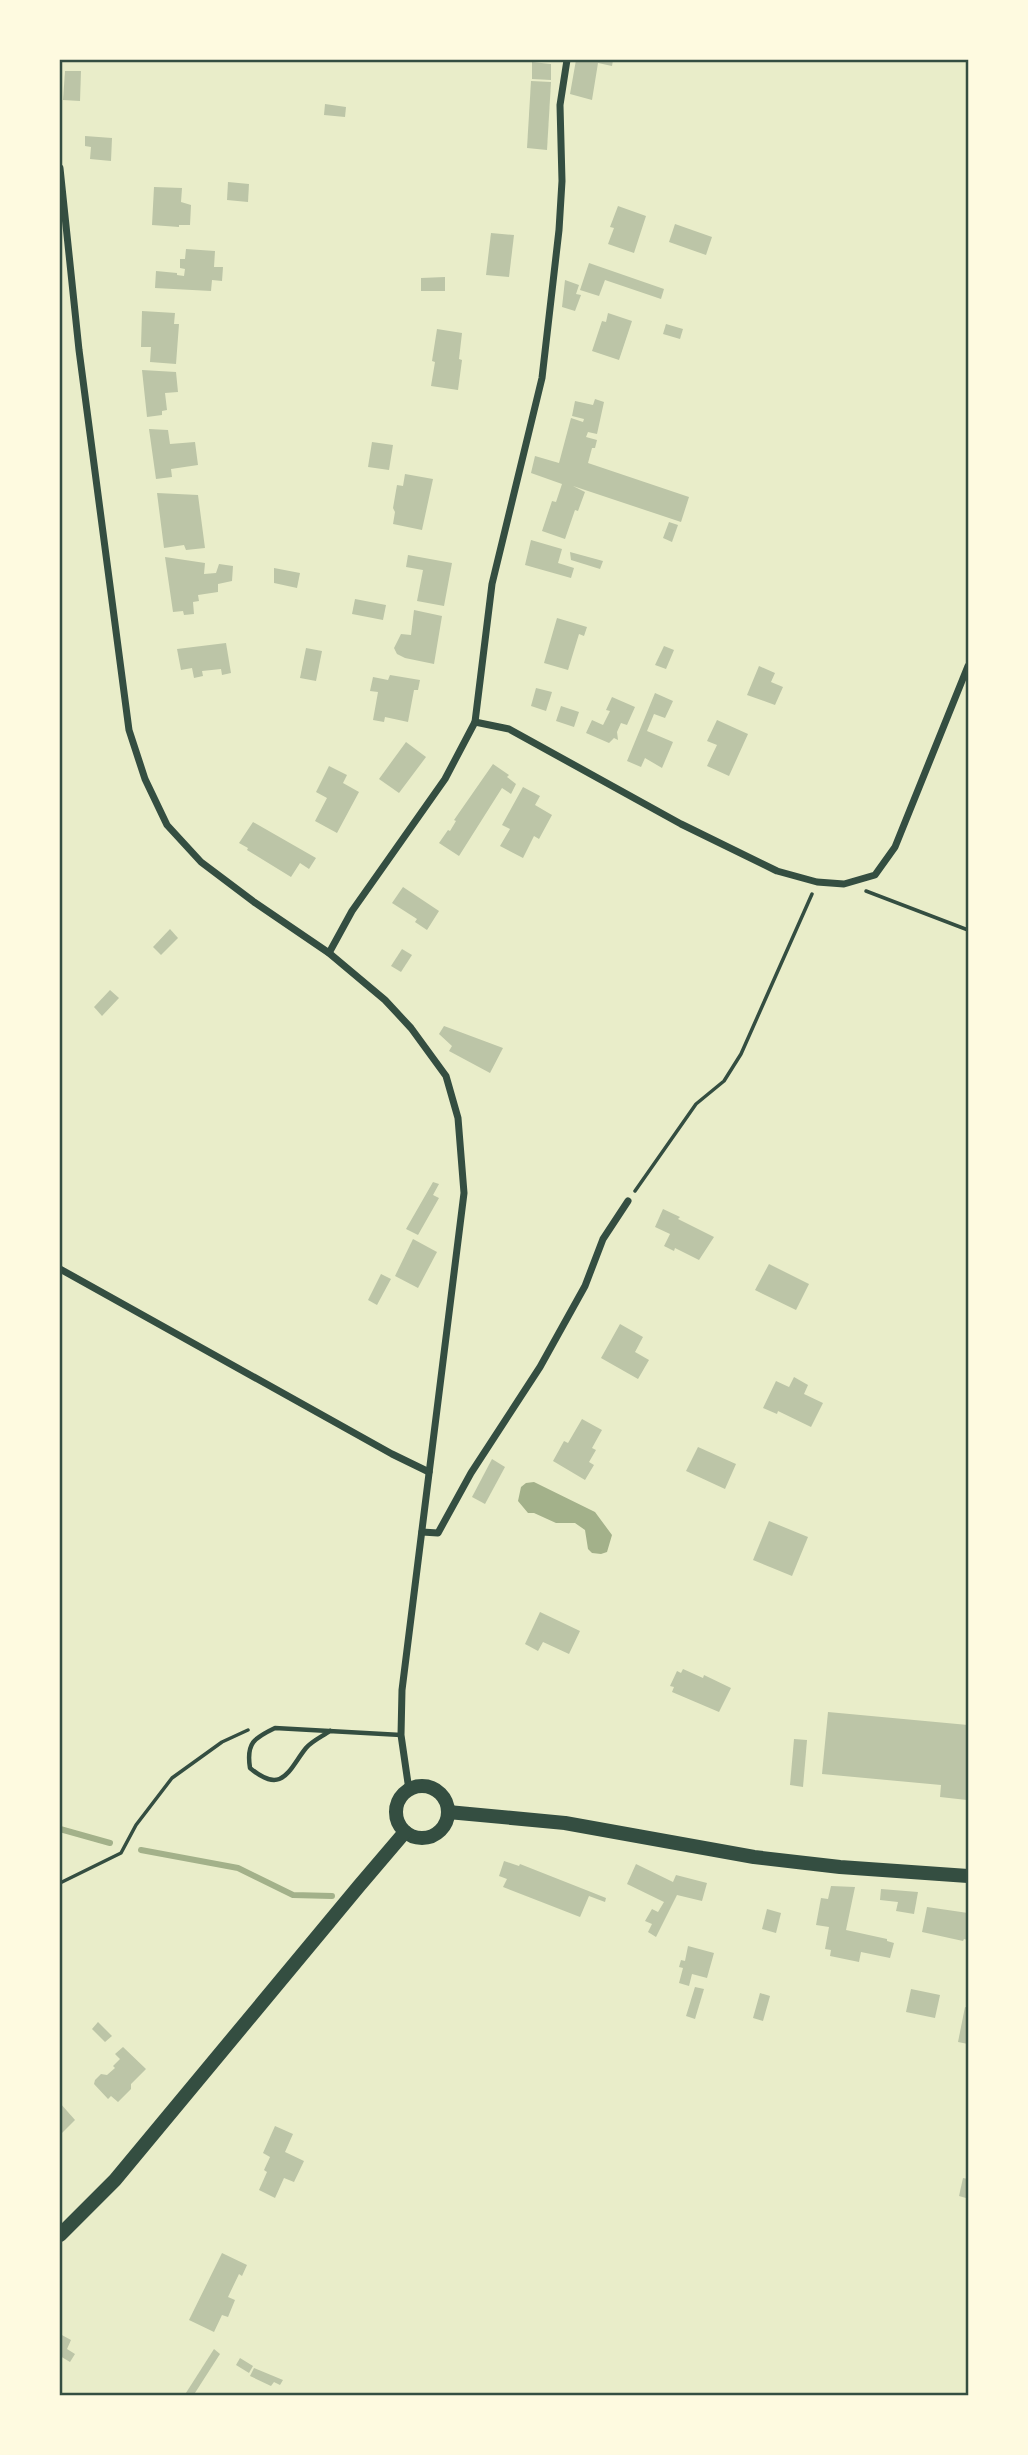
<svg xmlns="http://www.w3.org/2000/svg" width="1028" height="2455" font-family="Ubuntu,sans-serif">
<style>
.water{fill:#a3b18a}
.lines{fill:none;stroke-linecap:round;stroke-linejoin:round}
.stream{stroke:#a3b18a;stroke-width:6}
.building{fill:#bcc5a7}
.path{stroke:#344e41;stroke-width:3.5}
.service{stroke:#344e41;stroke-width:4.5}
.minor{stroke:#344e41;stroke-width:7}
.secondary{stroke:#344e41;stroke-width:14}
.neatline{fill:none;stroke:#344e41;stroke-width:2.5}
</style>
<rect width="100%" height="100%" fill="#e9edc9"/>
<polygon class="water" points="534,1482 595,1512 612,1535 607,1552 601,1554 592,1553 588,1549 585,1530 575,1523 556,1523 534,1513 528,1513 518,1501 521,1487 526,1483"/>
<g class="lines">
<g class="stream">
<polyline points="60,1829 110,1843"/>
<polyline points="141,1850 238,1868 293,1895 332,1896"/>
</g>
</g>
<g class="building">
<polygon points="576,60 613,60 612,66 598,63 592,100 570,94"/>
<polygon points="532,62 551,64 551,80 532,79"/>
<polygon points="65,71 81,71 80,101 63,100"/>
<polygon points="531,81 551,82 547,150 527,148"/>
<polygon points="325,104 346,107 345,117 324,115"/>
<polygon points="85,136 112,138 111,161 90,159 91,147 85,146"/>
<polygon points="228,182 249,184 248,202 227,200"/>
<polygon points="154,187 182,188 181,202 191,205 190,225 179,225 179,227 152,225"/>
<polygon points="618,206 646,216 634,253 608,244 614,228 610,227"/>
<polygon points="675,224 712,237 706,255 669,242"/>
<polygon points="491,233 514,235 509,277 486,275"/>
<polygon points="186,249 215,251 214,267 223,267 222,281 212,280 211,291 155,288 156,271 177,273 177,275 184,276 185,269 180,268 180,259 185,259"/>
<polygon points="589,263 664,289 661,299 605,280 599,296 580,290"/>
<polygon points="445,277 445,291 421,291 421,278"/>
<polygon points="565,280 579,285 576,294 581,295 575,311 562,307"/>
<polygon points="142,311 175,313 174,324 179,324 176,364 150,362 151,347 141,347"/>
<polygon points="608,313 632,321 619,360 592,351 602,321 606,322"/>
<polygon points="666,324 683,329 680,339 663,334"/>
<polygon points="437,329 462,333 459,359 462,360 458,390 431,386 435,362 432,361"/>
<polygon points="142,370 176,372 178,392 165,393 167,410 162,411 162,415 147,417"/>
<polygon points="595,399 604,402 597,434 588,432 586,437 597,440 595,448 592,448 588,463 689,497 681,522 573,486 585,492 578,511 575,510 565,539 542,531 552,501 556,502 562,484 531,473 535,456 559,463 571,418 583,422 584,419 572,416 575,401 593,405"/>
<polygon points="149,429 168,430 170,444 195,442 198,465 171,469 172,477 156,479"/>
<polygon points="372,442 393,445 389,470 368,467"/>
<polygon points="405,474 433,479 422,530 393,524 395,512 393,508 397,485 403,486"/>
<polygon points="157,493 198,495 205,548 186,550 184,545 164,548"/>
<polygon points="669,522 678,525 672,542 663,538"/>
<polygon points="531,540 562,549 558,563 574,568 571,578 525,565"/>
<polygon points="570,552 603,561 600,569 571,560"/>
<polygon points="408,555 452,563 444,606 417,601 423,570 406,567"/>
<polygon points="165,557 205,563 204,574 216,573 219,564 233,566 232,581 218,584 218,592 198,595 199,601 193,602 194,614 184,615 183,611 173,612"/>
<polygon points="274,568 300,573 297,588 274,583"/>
<polygon points="355,599 386,605 383,620 352,614"/>
<polygon points="414,610 442,616 434,664 405,658 397,654 394,648 401,634 411,635"/>
<polygon points="557,618 587,627 584,636 579,634 568,670 544,663"/>
<polygon points="226,643 231,673 222,675 221,669 202,671 203,676 194,678 192,668 181,670 177,649"/>
<polygon points="664,646 674,650 666,669 655,665"/>
<polygon points="306,648 322,651 316,681 300,678"/>
<polygon points="759,666 775,673 771,682 783,687 775,705 747,695"/>
<polygon points="390,675 420,680 418,690 414,690 408,722 385,717 384,722 373,720 378,692 370,691 373,677 388,680"/>
<polygon points="536,688 552,692 546,711 531,706"/>
<polygon points="655,693 673,701 665,718 654,714 647,731 673,742 662,768 645,758 641,767 627,761"/>
<polygon points="612,697 635,707 627,725 621,723 617,732 618,740 614,738 609,743 586,733 592,720 603,725 610,711 606,710"/>
<polygon points="561,706 579,712 574,727 556,721"/>
<polygon points="717,720 748,734 729,776 707,766 717,745 707,741"/>
<polygon points="406,742 426,757 399,793 379,779"/>
<polygon points="493,764 509,775 507,777 516,784 511,794 502,788 459,856 439,843 448,830 450,831 456,821 454,820"/>
<polygon points="329,766 347,775 343,783 359,792 337,833 315,821 327,798 316,792"/>
<polygon points="523,787 540,796 535,805 552,815 539,839 534,836 523,858 500,846 510,829 502,825"/>
<polygon points="253,822 316,858 309,869 300,863 291,877 247,850 248,848 239,843"/>
<polygon points="403,887 439,911 427,930 415,922 417,919 392,903"/>
<polygon points="170,929 178,938 161,955 153,947"/>
<polygon points="402,949 412,955 401,972 391,966"/>
<polygon points="110,990 119,998 102,1016 94,1007"/>
<polygon points="444,1026 503,1048 490,1073 449,1051 452,1046 439,1034"/>
<polygon points="433,1182 439,1184 433,1195 439,1198 418,1235 406,1229"/>
<polygon points="663,1209 680,1217 678,1219 714,1237 699,1260 675,1248 674,1251 664,1246 670,1234 655,1227"/>
<polygon points="413,1239 437,1252 418,1288 395,1276"/>
<polygon points="769,1264 809,1284 796,1310 755,1290"/>
<polygon points="381,1274 391,1279 377,1305 368,1300"/>
<polygon points="620,1324 643,1337 635,1352 649,1360 638,1379 601,1358"/>
<polygon points="794,1377 808,1385 804,1394 823,1403 811,1427 778,1411 777,1414 763,1408 776,1381 789,1387"/>
<polygon points="582,1419 602,1430 592,1448 596,1450 589,1462 594,1465 585,1480 553,1461 564,1441 568,1443"/>
<polygon points="698,1447 736,1464 725,1489 686,1471"/>
<polygon points="492,1459 505,1467 485,1504 472,1497"/>
<polygon points="769,1521 808,1537 792,1576 753,1560"/>
<polygon points="540,1612 580,1631 569,1654 543,1642 538,1651 525,1644"/>
<polygon points="683,1669 703,1678 704,1675 731,1688 719,1712 672,1692 674,1687 670,1686 677,1671 681,1673"/>
<polygon points="828,1712 968,1725 967,1800 940,1797 941,1785 822,1774"/>
<polygon points="794,1739 807,1740 803,1787 790,1785"/>
<polygon points="504,1861 519,1866 520,1864 591,1892 606,1898 605,1902 589,1896 580,1917 503,1887 507,1879 499,1876"/>
<polygon points="636,1864 673,1882 676,1875 707,1883 702,1901 677,1895 656,1937 648,1932 652,1924 645,1921 652,1909 658,1912 664,1902 627,1884"/>
<polygon points="831,1886 855,1887 846,1930 887,1939 887,1941 894,1943 890,1958 861,1952 859,1962 830,1956 831,1950 825,1949 829,1927 816,1925 821,1898 828,1899"/>
<polygon points="881,1889 918,1892 914,1914 896,1911 898,1902 880,1900"/>
<polygon points="927,1907 968,1913 968,1940 964,1939 963,1941 922,1932"/>
<polygon points="767,1909 781,1913 776,1933 762,1929"/>
<polygon points="688,1946 714,1953 707,1978 692,1974 689,1986 679,1983 683,1968 679,1967 681,1960 685,1961"/>
<polygon points="695,1987 704,1989 695,2019 686,2016"/>
<polygon points="911,1989 940,1995 935,2018 906,2012"/>
<polygon points="760,1993 770,1996 763,2021 753,2018"/>
<polygon points="965,2007 968,2008 968,2044 958,2042"/>
<polygon points="98,2022 112,2036 105,2042 92,2029"/>
<polygon points="123,2047 146,2069 131,2084 131,2089 118,2102 111,2096 108,2099 94,2084 95,2080 101,2074 107,2075 115,2068 113,2066 120,2059 115,2054"/>
<polygon points="60,2103 75,2120 60,2135"/>
<polygon points="275,2126 293,2134 285,2152 304,2161 294,2182 284,2178 275,2198 259,2190 267,2172 264,2170 270,2157 263,2153"/>
<polygon points="963,2178 968,2179 966,2198 959,2196"/>
<polygon points="222,2253 247,2265 242,2276 239,2274 228,2297 235,2300 228,2317 222,2315 214,2332 189,2320"/>
<polygon points="60,2334 71,2340 67,2349 75,2354 70,2362 60,2356"/>
<polygon points="214,2349 220,2354 193,2396 184,2396"/>
<polygon points="240,2358 253,2366 249,2373 236,2365"/>
<polygon points="254,2368 283,2380 280,2385 274,2382 271,2386 250,2376"/>
</g>
<g class="lines">
<g class="path">
<polyline points="866,891 968,930"/>
<polyline points="635,1191 696,1104 724,1081 741,1054 812,894"/>
<polyline points="60,1883 121,1853 136,1825 172,1778 222,1742 248,1730"/>
</g>
<path class="service" d="M330 1731C323 1736 312 1741 306 1748 289 1769 283 1796 250 1768 246 1743 254 1738 275 1728L401 1735"/>
<g class="minor">
<polyline points="60,168 79,350 129,730 145,779 167,825 201,862 254,902 329,953 385,1000 411,1028 446,1076 458,1118 464,1193 402,1690 401,1735 409,1790"/>
<polyline points="475,722 509,729 681,824 777,871 817,882 844,884 875,875 895,847 968,666"/>
<polyline points="329,953 352,911 445,779 475,722 492,584 542,378 559,230 562,181 560,105 567,60"/>
<polyline points="60,1269 392,1454 429,1472"/>
<polyline points="422,1532 438,1533 471,1473 540,1367 585,1286 603,1239 628,1201"/>
</g>
<g class="secondary">
<circle cx="422" cy="1812" r="26"/>
<polyline points="448,1812 565,1823 754,1857 840,1867 968,1876"/>
<polyline points="60,2235 115,2180 359,1886 405,1832"/>
</g>
</g>
<rect width="1028" height="2455" fill="none" stroke="#fefae0" stroke-width="122"/>
<rect x="61" y="61" width="906" height="2333" class="neatline"/>
</svg>
